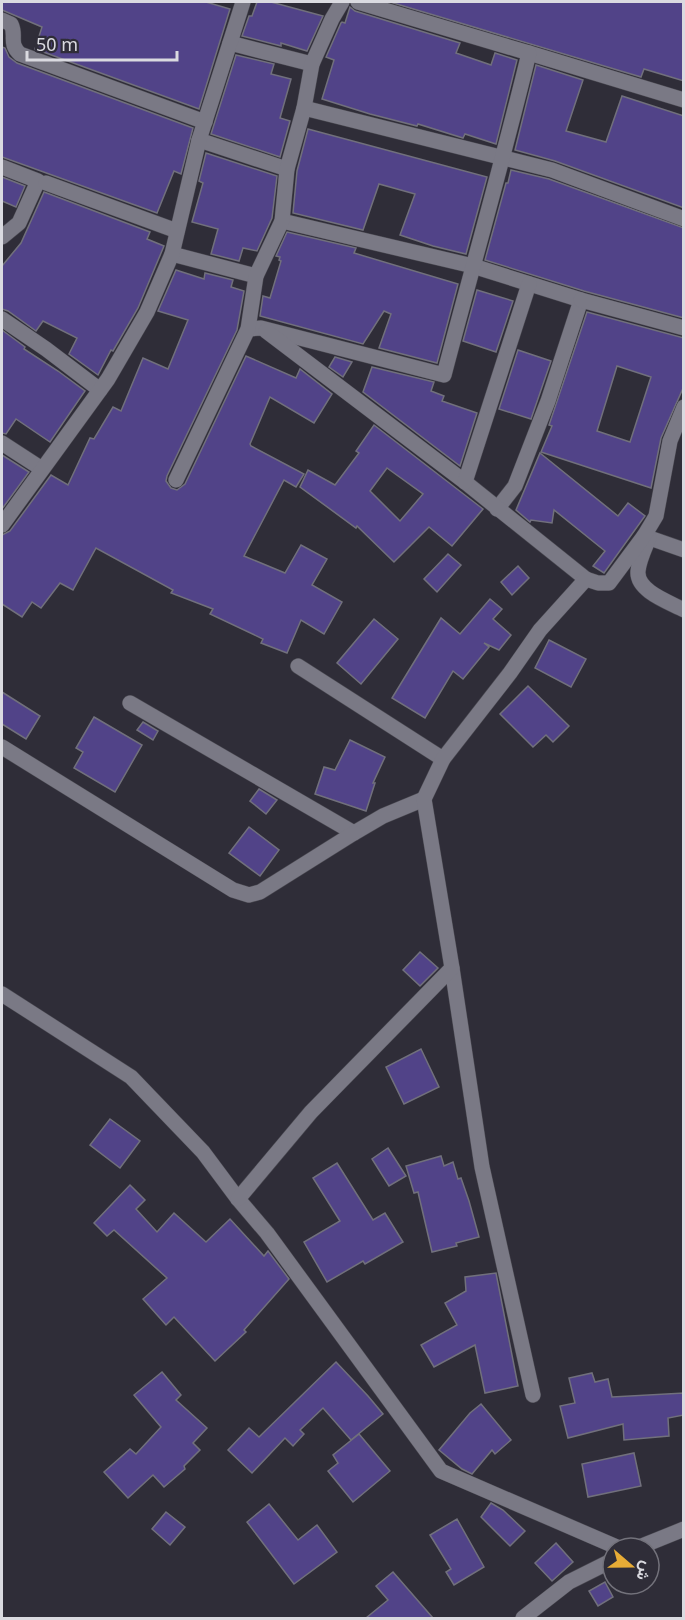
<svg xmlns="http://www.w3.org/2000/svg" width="685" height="1620" font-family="'Noto Sans',Vazirmatn,sans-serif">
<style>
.building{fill:#514388;stroke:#71707c;stroke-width:1.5;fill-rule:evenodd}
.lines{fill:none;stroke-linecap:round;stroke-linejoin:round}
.minor-casing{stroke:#4a4951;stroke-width:16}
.minor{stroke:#7a7985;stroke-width:15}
</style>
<rect width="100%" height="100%" fill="#2f2d38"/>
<g class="building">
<polygon points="2,2 206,2 230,9 199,109 35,49 42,27 2,10"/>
<polygon points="257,2 271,2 323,16 307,51 281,43 281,46 242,36 249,16 252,16"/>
<polygon points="390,2 684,2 684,81 644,69 641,77"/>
<polygon points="350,7 355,11 460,43 456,53 491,65 495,53 517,60 496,144 465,134 463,138 418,124 417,126 370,114 322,99 334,60 326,57 341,23 342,22 345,23"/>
<polygon points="2,47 5,48 9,57 17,63 193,128 181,174 174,171 157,213 2,157"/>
<polygon points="236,55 274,64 271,74 291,79 280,118 290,121 280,157 211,134"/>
<polygon points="536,65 583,80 566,131 606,142 622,96 684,116 684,208 555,161 515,150"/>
<polygon points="308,129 487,177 466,254 433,246 400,235 415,194 379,184 363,230 293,213 297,171"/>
<polygon points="206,153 277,176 272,218 257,251 243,248 239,261 211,254 218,229 192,222 203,183 199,181"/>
<polygon points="511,170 549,179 684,228 684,318 584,291 485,260 506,183 508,183"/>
<polygon points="2,177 25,186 16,207 2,201"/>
<polygon points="44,192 150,232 147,239 164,246 138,308 113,351 111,350 98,375 69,354 77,338 43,321 36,331 8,311 2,309 2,266 21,243"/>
<polygon points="287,232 356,248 354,253 458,284 437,363 379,348 391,314 384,311 363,344 260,316 263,296 270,298 281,261 279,260 280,257 276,256"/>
<polygon points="176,270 204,279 205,273 233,280 231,287 244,291 237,330 167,476 166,481 171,488 177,490 185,484 246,356 296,378 300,369 332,394 314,423 270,397 250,444 251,446 304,474 296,487 284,480 244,556 285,573 301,545 327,559 312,585 342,602 324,634 301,620 287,653 261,643 263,639 210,614 213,609 171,593 173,590 96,548 73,590 60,583 41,608 32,602 22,617 2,604 2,535 10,531 51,475 68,485 90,438 94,439 113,407 121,411 143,358 168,369 188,320 158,311"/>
<polygon points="477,290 513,301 496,352 463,341"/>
<path d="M587 312 684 338V386L661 438 651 488 541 452 552 426 549 425ZM617 366 651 377 630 442 597 431Z"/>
<polygon points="2,330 25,347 24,349 58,371 85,391 50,442 16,419 6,434 2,433"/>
<polygon points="518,350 551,361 531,419 499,409"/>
<polygon points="335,357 352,362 343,377 329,367"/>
<polygon points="372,367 434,382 431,391 444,396 442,401 477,413 460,466 363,392"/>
<path d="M374 425 483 509 452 546 429 527 394 562 357 526 356 528 300 487 308 470 335 485 359 453 356 451ZM387 468 423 494 400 521 370 491Z"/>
<polygon points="540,453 618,516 628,503 645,516 604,573 593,566 605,551 554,510 552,523 531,520 530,522 516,510"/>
<polygon points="2,455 29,472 2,509"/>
<polygon points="448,554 461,565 437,592 424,579"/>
<polygon points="518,566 529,578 512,595 501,582"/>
<polygon points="490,599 502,609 493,619 511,635 499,650 484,643 489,647 463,679 453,671 425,718 392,698 441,618 460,634"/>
<polygon points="374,619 398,639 361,684 337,663"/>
<polygon points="549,640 586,659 571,687 535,668"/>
<polygon points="528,686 569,726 553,742 546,735 533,747 500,714"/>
<polygon points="2,692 40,716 26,739 2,724"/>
<polygon points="94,717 142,745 115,792 74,768 83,752 76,748"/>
<polygon points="143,722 158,731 153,740 137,730"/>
<polygon points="350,740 385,757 373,783 375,783 366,811 315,794 324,767 335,770"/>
<polygon points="259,789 277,800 266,814 250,801"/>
<polygon points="249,827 279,850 260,876 229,853"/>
<polygon points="420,952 438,968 420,986 403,970"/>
<polygon points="421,1049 439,1087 404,1104 386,1067"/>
<polygon points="110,1119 140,1141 120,1168 90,1145"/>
<polygon points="388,1148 406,1176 389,1186 372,1159"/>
<polygon points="441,1156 444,1166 453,1162 458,1179 461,1178 469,1201 479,1237 456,1243 457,1246 432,1252 418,1192 414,1193 406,1166"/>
<polygon points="337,1163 373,1220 385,1213 403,1242 365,1264 363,1261 327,1282 304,1242 340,1221 313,1178"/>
<polygon points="130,1185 145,1200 136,1209 157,1232 174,1213 206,1242 230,1219 264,1256 268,1251 289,1279 244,1330 246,1332 215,1361 174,1317 166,1325 143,1299 167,1278 114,1230 107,1236 94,1223"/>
<polygon points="496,1273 518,1386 485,1393 475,1345 434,1367 421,1345 457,1325 445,1303 466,1291 465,1277"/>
<polygon points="336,1362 368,1396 383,1414 351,1440 323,1408 300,1430 304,1434 293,1446 285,1438 252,1473 228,1450 249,1428 259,1437"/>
<polygon points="162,1372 181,1395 176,1400 207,1428 193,1443 200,1450 184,1466 185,1469 164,1487 153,1475 128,1498 104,1472 130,1449 136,1454 161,1427 134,1395"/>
<polygon points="592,1373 595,1382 608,1379 612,1397 684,1393 684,1415 668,1418 669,1436 624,1440 623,1424 568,1438 560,1406 575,1403 569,1378"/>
<polygon points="481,1404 511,1440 495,1454 492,1450 472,1474 462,1469 439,1450 470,1413"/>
<polygon points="359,1434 390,1471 353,1502 328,1471 338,1463 333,1455"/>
<polygon points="634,1453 641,1486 588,1497 582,1464"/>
<polygon points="491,1503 503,1510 525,1531 510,1546 481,1517"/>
<polygon points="269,1504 298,1540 317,1525 337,1552 294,1584 247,1522"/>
<polygon points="166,1512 185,1527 170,1545 152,1529"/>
<polygon points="457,1519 484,1567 454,1585 446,1572 451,1569 430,1535"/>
<polygon points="556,1543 573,1562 552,1581 535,1563"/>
<polygon points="393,1572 433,1618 366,1618 388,1600 376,1586"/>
<polygon points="605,1582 613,1597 598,1606 589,1591"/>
</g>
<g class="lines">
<g class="minor-casing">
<g id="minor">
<path d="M2 20 11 24C17 36 8 43 20 54L205 122"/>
<polyline points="230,43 312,64"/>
<polyline points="529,53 684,100"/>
<polyline points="304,108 552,170 684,219"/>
<polyline points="199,140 287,169"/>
<polyline points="2,167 38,181 19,223 2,237"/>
<polyline points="46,183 177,231"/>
<polyline points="282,221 473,266 581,300 548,401 515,486 497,509"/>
<polyline points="172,254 256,276"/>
<polyline points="581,300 684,328"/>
<polyline points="2,319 46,349 100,390"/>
<path d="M248 329 261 328 444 375C472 268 503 161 529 53L358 2"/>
<polyline points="266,331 465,482 586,579"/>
<polyline points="2,443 42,469"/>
<polyline points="176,480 248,329 256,276 282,221 287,169 304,108 312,64 332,19 342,2"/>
<polyline points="465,482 529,284"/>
<polyline points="2,525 108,379 147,312 172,254 199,140 243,2"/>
<polyline points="644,536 684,550"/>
<path d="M649 538C645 548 639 560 638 571 636 591 669 602 684 610"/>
<polyline points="298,666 443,759"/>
<polyline points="130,703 354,833 383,816 424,799"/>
<polyline points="2,747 233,890 249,895 260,892 354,833"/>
<polyline points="452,968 482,1167 533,1395"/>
<polyline points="2,994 131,1077 203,1152 238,1199 267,1233 441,1471 619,1548"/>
<polyline points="238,1199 311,1112 452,968 424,799 443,759 510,673 540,630 586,579 598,583 609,583 644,536 656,516 670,441 684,407"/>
<polyline points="637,1548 684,1529"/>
<polyline points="523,1618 569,1582 613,1560"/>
</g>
</g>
<use href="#minor" class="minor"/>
</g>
<rect width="685" height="1620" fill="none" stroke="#dadae0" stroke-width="6"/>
<g transform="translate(631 1566) rotate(110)"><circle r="28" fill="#2f2d38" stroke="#73727b" stroke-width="1.5"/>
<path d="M0-4.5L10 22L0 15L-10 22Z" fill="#e7ac36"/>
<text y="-9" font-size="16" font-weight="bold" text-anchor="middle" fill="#dadae0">ش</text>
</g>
<path d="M27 51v9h150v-9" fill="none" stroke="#dadae0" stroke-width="3"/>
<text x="36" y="51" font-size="18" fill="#dadae0" stroke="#2f2d38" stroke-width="4.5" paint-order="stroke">50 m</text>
</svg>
